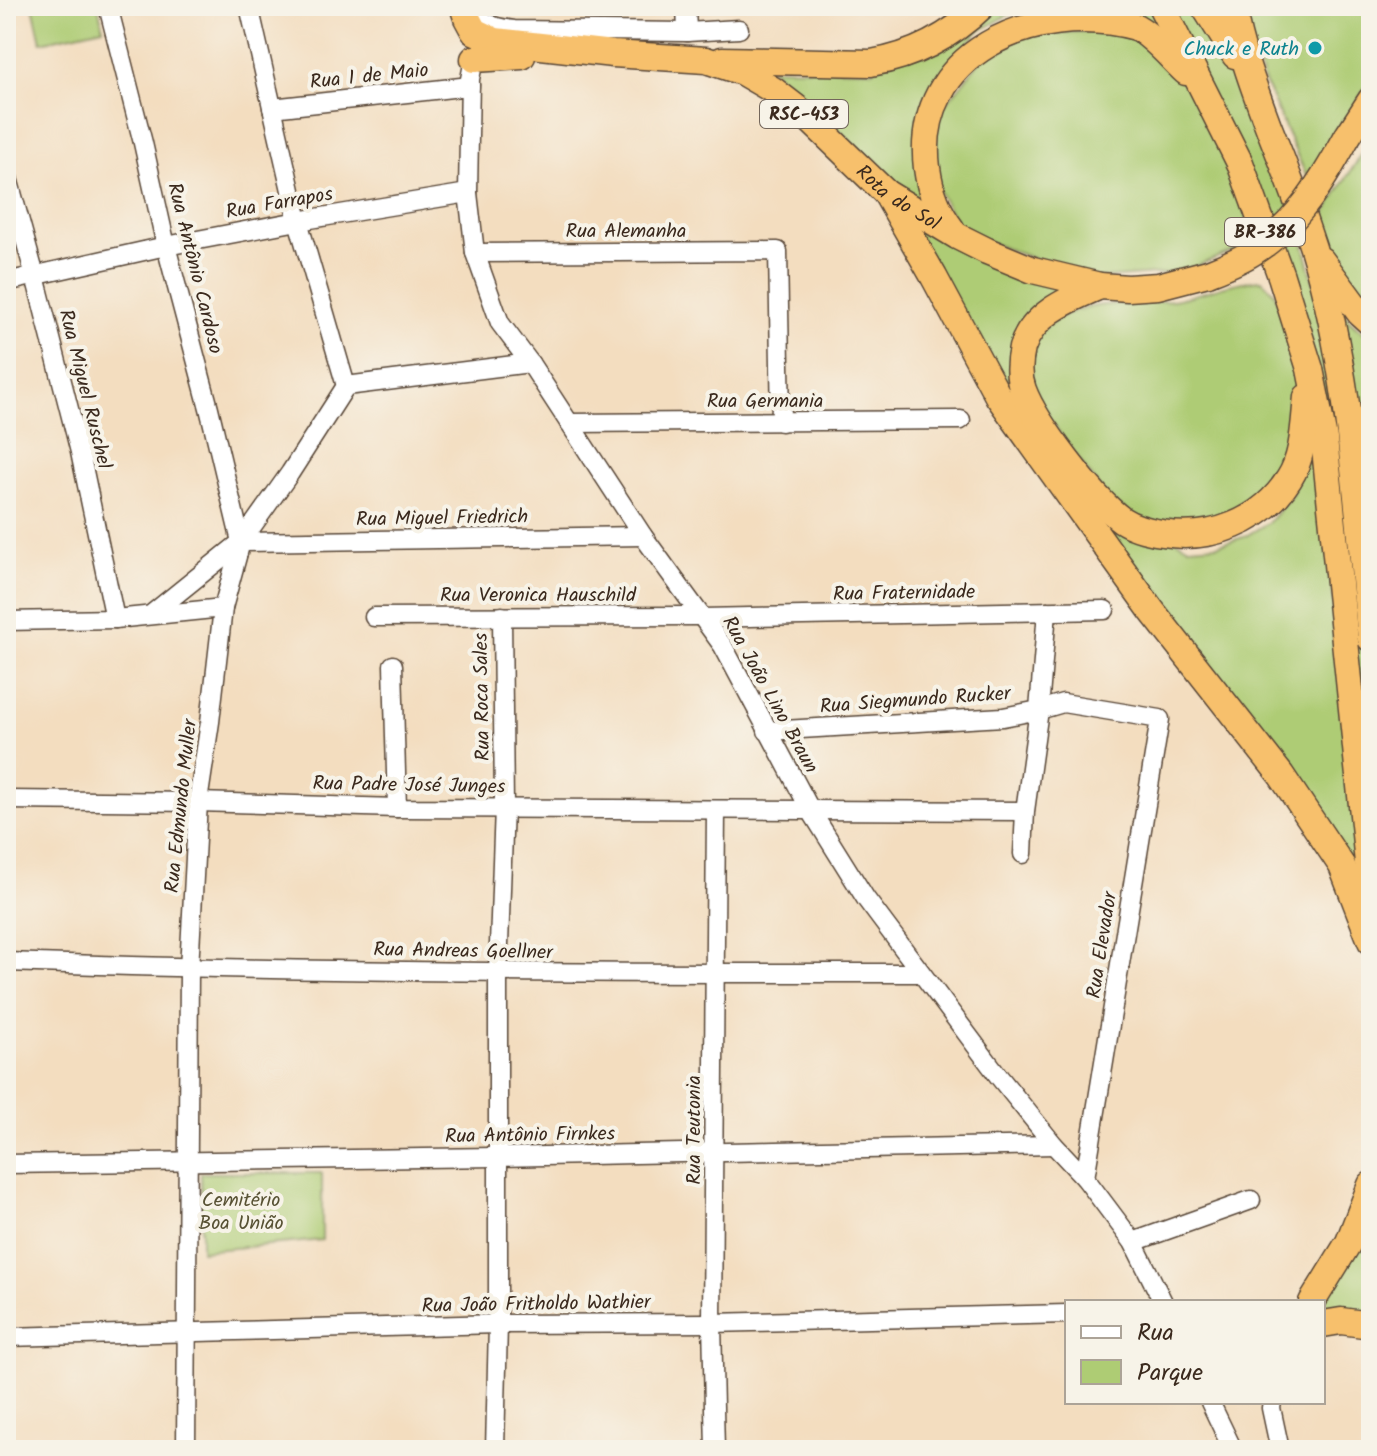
<svg xmlns="http://www.w3.org/2000/svg" width="1377" height="1456" font-family="Kalam,sans-serif">
<style>
.green{fill:#aecc74;stroke:#747b49;stroke-width:2}
.lines{fill:none;stroke-linecap:round;stroke-linejoin:round}
.minor-casing{stroke:#574536;stroke-width:21}
.highway-casing{stroke:#574536;stroke-width:29}
.minor{stroke:#fff;stroke-width:18}
.highway{stroke:#f7c06c;stroke-width:26}
.highway-bridge-casing{stroke:#574536;stroke-width:29;stroke-linecap:butt}
.highway-bridge{stroke:#f7c06c;stroke-width:26}
.culture-dot{fill:#0f9aa8;stroke:#f7f3e8;stroke-width:3}
.labels{text-anchor:middle;stroke-width:8;stroke-linejoin:round;paint-order:stroke}
.shield{fill:#f7f3e8;stroke:#73665b;stroke-width:2}
.shield-label{font-size:18px;font-weight:bold;fill:#3b2a1e}
.culture-label{font-size:20px;fill:#0d838f;stroke:#f7f3e8;text-anchor:end}
.street-label{font-size:20px;fill:#3b2a1e;stroke:#f7f3e8}
.park-label{font-size:20px;fill:#585234;stroke:#f7f3e8}
</style>
<rect width="100%" height="100%" fill="#f7f3e8"/>
<filter id="ink" filterUnits="userSpaceOnUse"><feTurbulence type="fractalNoise" baseFrequency=".0125" numOctaves="2"/><feDisplacementMap in="SourceGraphic" scale="16" xChannelSelector="R" yChannelSelector="G"/><feConvolveMatrix kernelMatrix="1 2 1 2 8 2 1 2 1" color-interpolation-filters="sRGB"/></filter>
<filter id="wash" filterUnits="userSpaceOnUse"><feTurbulence type="fractalNoise" baseFrequency=".006" numOctaves="4" result="noise"/><feDisplacementMap in="SourceGraphic" scale="32" xChannelSelector="R" yChannelSelector="G"/><feGaussianBlur stdDeviation="1.8" result="paint"/><feColorMatrix in="noise" values="0 0 0 0 0 0 0 0 0 0 0 0 0 0 0 0 0 1.4 0 .05"/><feComposite in="paint" operator="in"/></filter>
<g filter="url(#wash)">
<rect width="100%" height="100%" fill="#f3ddbf"/>
<g class="green">
<polygon points="33,6 98,6 103,28 41,42"/>
<polygon points="994,6 1033,6 1014,12 978,32 953,60 939,83 929,210 894,185 812,104 770,68 872,70"/>
<polygon points="1094,6 1151,6 1189,68 1114,11"/>
<path d="M1167 6H1195C1236 69 1264 137 1290 208L1272 222Z"/>
<polygon points="1239,6 1371,6 1371,77 1342,130 1317,165 1306,175 1263,78"/>
<polygon points="1127,30 1188,85 1220,150 1254,235 1250,244 1182,272 1088,279 962,232 934,184 937,115 1001,35"/>
<path d="M1371 140V312L1364 305C1351 284 1323 252 1322 228 1321 212 1361 157 1371 140Z"/>
<polygon points="907,215 1073,289 1020,345 1072,481 1189,547 1217,545 1244,537 1269,522 1291,496 1315,428 1364,887 1034,444"/>
<polygon points="1301,234 1316,292 1352,521 1371,719 1371,823 1363,737 1279,248"/>
<path d="M1262 280 1274 292 1296 355V412L1290 450 1277 477 1261 499 1217 523H1149L1109 501 1027 388 1036 334C1044 328 1053 321 1062 316 1095 299 1142 306 1178 299 1206 293 1233 281 1262 280Z"/>
<polygon points="1330,290 1349,320 1371,339 1371,584"/>
<polygon points="201,1173 322,1173 322,1240 201,1251"/>
<polygon points="1371,1208 1371,1313 1344,1306 1323,1310 1323,1302"/>
</g>
</g>
<g filter="url(#ink)">
<g class="lines">
<g class="minor-casing">
<g id="minor">
<polyline points="108,6 143,143 166,246 209,408 241,542"/>
<polyline points="249,6 298,221 346,386"/>
<polyline points="686,6 687,32"/>
<path d="M476 16C488 26 499 28 514 30L687 32 739 29"/>
<polyline points="474,59 470,79 468,193 475,253 500,323 530,363 643,536 723,646 811,811 866,899 1000,1078 1054,1145 1085,1178 1133,1242 1163,1302"/>
<polyline points="272,108 470,86"/>
<polyline points="6,171 35,276 80,452 115,619"/>
<polyline points="475,253 778,251 781,422"/>
<polyline points="6,282 166,246 298,221 468,193"/>
<polyline points="569,423 961,420"/>
<polyline points="241,542 643,536"/>
<polyline points="153,613 241,542"/>
<polyline points="374,617 702,616"/>
<polyline points="703,618 1105,610"/>
<polyline points="6,621 115,619 223,608"/>
<polyline points="393,665 397,808"/>
<polyline points="767,731 1003,717 1039,710 1063,703 1160,719 1085,1178"/>
<polyline points="6,800 198,802 397,808 1025,811"/>
<polyline points="1023,854 1025,811 1039,710 1047,611"/>
<path d="M6 962C311 973 615 973 920 973"/>
<polyline points="6,1164 496,1157 1054,1145"/>
<polyline points="1133,1242 1251,1200"/>
<polyline points="6,1337 498,1324 712,1323 1067,1314"/>
<polyline points="1210,1402 1233,1450"/>
<polyline points="1272,1402 1271,1408 1280,1450"/>
<polyline points="186,1450 189,969 198,802 210,722 223,608 241,542 290,473 346,386 530,363"/>
<polyline points="495,1450 498,1324 498,972 504,807 502,616"/>
<polyline points="715,1450 712,1323 716,810"/>
</g>
</g>
<g class="highway-casing">
<g id="highway">
<path id="s1" d="M463 6 467 18 474 31 495 41 613 54 706 60 742 72 773 90 803 113 886 193 957 236 987 251 1033 270 1100 286 1128 288 1158 286 1208 273"/>
<polyline points="1161,6 1240,163 1281,276 1310,369 1324,439 1371,892"/>
<polyline points="1204,6 1235,55"/>
<path d="M1232 6C1239 48 1254 88 1269 128 1285 167 1300 208 1313 248 1351 374 1357 508 1371 639"/>
<polyline points="474,59 522,56"/>
<path d="M722 60 871 63C914 56 951 36 982 6"/>
<polyline points="1347,137 1371,100"/>
<polyline points="886,193 934,277 998,396 1152,611 1281,775 1342,866 1371,941"/>
<path d="M952 230C938 212 930 191 927 168 913 54 1033 0 1136 27 1155 38 1170 57 1186 72"/>
<polyline points="1321,260 1360,313 1371,323"/>
<path d="M1100 286C1070 299 1033 313 1022 348 1019 361 1018 377 1023 390 1035 423 1094 500 1122 520 1134 528 1148 531 1162 533 1211 541 1262 522 1289 479 1304 456 1304 424 1307 397"/>
<polyline points="1312,1302 1349,1242 1371,1185"/>
<polyline points="1323,1324 1341,1321 1371,1325"/>
</g>
</g>
<use href="#minor" class="minor"/>
<use href="#highway" class="highway"/>
<g class="highway-bridge-casing">
<path id="highway-bridge" d="M1208 273C1223 267 1239 261 1253 252 1297 225 1323 181 1347 137"/>
</g>
<use href="#highway-bridge" class="highway-bridge"/>
</g>
</g>
<circle class="culture-dot" cx="1315" cy="48" r="8"/>
<g class="labels">
<g class="shield">
<rect x="760" y="100" width="88" height="28" rx="6"/>
<rect x="1225" y="218" width="80" height="28" rx="6"/>
</g>
<g class="shield-label">
<text x="804" y="120">RSC-453</text>
<text x="1265" y="238">BR-386</text>
</g>
<g class="culture-label">
<text x="1299" y="55">Chuck e Ruth</text>
</g>
<g class="street-label">
<text transform="translate(369 75) rotate(-6)" y="7">Rua 1 de Maio</text>
<text dy="7" stroke="none"><textPath href="#s1" startOffset="502">Rota do Sol</textPath></text>
<text transform="translate(279 202) rotate(-10)" y="7">Rua Farrapos</text>
<text x="626" y="237">Rua Alemanha</text>
<text transform="translate(196 268) rotate(76)" y="7">Rua Antônio Cardoso</text>
<text transform="translate(86 389) rotate(76)" y="7">Rua Miguel Ruschel</text>
<text x="765" y="407">Rua Germania</text>
<text transform="translate(442 517) rotate(-1)" y="7">Rua Miguel Friedrich</text>
<text transform="translate(904 592) rotate(-1)" y="7">Rua Fraternidade</text>
<text x="538" y="601">Rua Veronica Hauschild</text>
<text transform="translate(771 694) rotate(61)" y="7">Rua João Lino Braun</text>
<text transform="translate(481 697) rotate(-91)" y="7">Rua Roca Sales</text>
<text transform="translate(915 699) rotate(-4)" y="7">Rua Siegmundo Rucker</text>
<text transform="translate(409 784) rotate(1)" y="7">Rua Padre José Junges</text>
<text transform="translate(180 806) rotate(-84)" y="7">Rua Edmundo Muller</text>
<text transform="translate(1101 945) rotate(-81)" y="7">Rua Elevador</text>
<text transform="translate(463 950) rotate(1)" y="7">Rua Andreas Goellner</text>
<text transform="translate(693 1130) rotate(-90)" y="7">Rua Teutonia</text>
<text transform="translate(530 1134) rotate(-1)" y="7">Rua Antônio Firnkes</text>
<text transform="translate(536 1303) rotate(-1)" y="7">Rua João Fritholdo Wathier</text>
</g>
<g class="park-label">
<text x="241" y="1206">Cemitério<tspan x="241" dy="23">Boa União</tspan></text>
</g>
</g>
<rect width="1377" height="1456" fill="none" stroke="#f7f3e8" stroke-width="32"/>
<rect x="1065" y="1300" width="260" height="104" fill="#f7f3e8" stroke="#aca397" stroke-width="2"/>
<rect x="1081" y="1326" width="40" height="12" fill="#ffffff" stroke="#aca397" stroke-width="2"/>
<text x="1137" y="1340" font-size="24" fill="#3b2a1e">Rua</text>
<rect x="1081" y="1360" width="40" height="24" fill="#aecc74" stroke="#aca397" stroke-width="2"/>
<text x="1137" y="1380" font-size="24" fill="#3b2a1e">Parque</text>
</svg>
